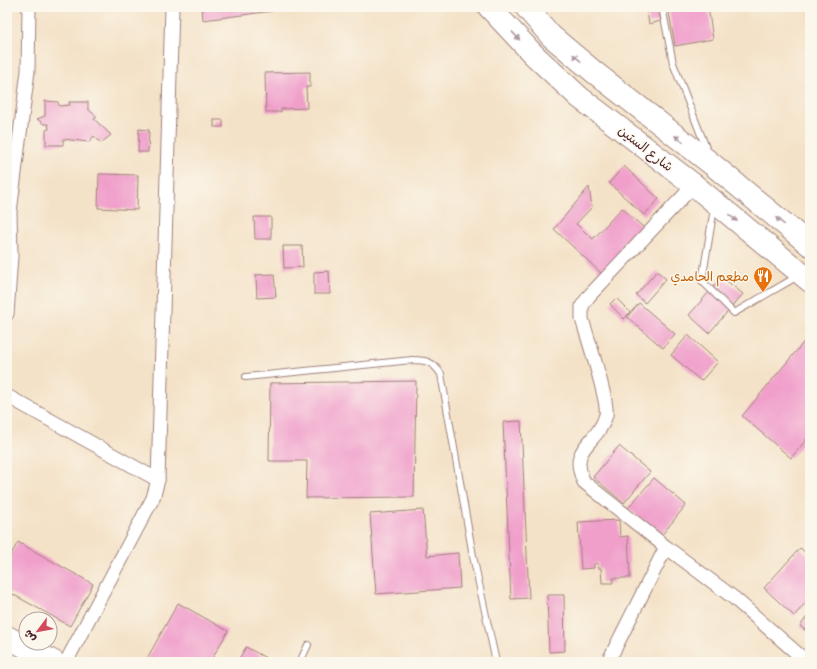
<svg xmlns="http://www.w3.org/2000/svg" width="817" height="669" font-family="Dekko,'Playpen Sans Arabic',sans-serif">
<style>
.building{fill:#f09fcb}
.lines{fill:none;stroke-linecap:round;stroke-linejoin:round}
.lane-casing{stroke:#9f807a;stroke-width:8}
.street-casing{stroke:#9f807a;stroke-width:15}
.highway-casing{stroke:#9f807a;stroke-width:24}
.lane{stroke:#fff;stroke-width:6}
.street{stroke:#fff;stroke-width:13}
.highway{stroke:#fff;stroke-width:22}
.oneway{fill:#ae9aa0}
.labels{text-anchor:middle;stroke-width:3;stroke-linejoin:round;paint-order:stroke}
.street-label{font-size:13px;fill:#4a1f2b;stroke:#fbf7ec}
.food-label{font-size:13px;fill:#c56008;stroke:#fbf7ec;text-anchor:end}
</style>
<rect width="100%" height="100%" fill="#fbf7ec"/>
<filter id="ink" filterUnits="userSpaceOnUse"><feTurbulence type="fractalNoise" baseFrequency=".025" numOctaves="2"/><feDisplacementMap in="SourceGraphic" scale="8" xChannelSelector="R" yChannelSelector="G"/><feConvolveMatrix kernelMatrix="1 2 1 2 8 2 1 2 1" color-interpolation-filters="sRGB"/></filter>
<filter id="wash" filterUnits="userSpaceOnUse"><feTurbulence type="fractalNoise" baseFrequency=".012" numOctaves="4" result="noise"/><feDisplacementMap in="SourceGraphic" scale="16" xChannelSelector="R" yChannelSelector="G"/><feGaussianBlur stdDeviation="0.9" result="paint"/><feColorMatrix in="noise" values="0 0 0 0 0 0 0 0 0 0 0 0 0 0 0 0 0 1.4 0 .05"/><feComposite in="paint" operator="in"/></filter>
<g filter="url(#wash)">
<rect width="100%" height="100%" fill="#f4e2c8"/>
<g id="blocks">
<g class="building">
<polygon points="210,7 272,7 273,11 203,20 202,8"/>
<polygon points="646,7 658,7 661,21 649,24"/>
<polygon points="668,7 708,7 713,39 675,46"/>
<polygon points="310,72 310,87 306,87 307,108 281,109 281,112 266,112 265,73"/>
<polygon points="45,101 58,102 59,106 70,105 69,102 88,102 88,109 97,117 94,119 111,135 101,143 94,136 89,142 63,139 63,145 46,145 46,130 49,129 48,124 44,124 37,119 45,116"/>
<rect x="214" y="120" width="9" height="7"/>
<polygon points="139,129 149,130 148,152 138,152"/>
<polygon points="624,166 659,199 644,215 609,183"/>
<polygon points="99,174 138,175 137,210 98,208"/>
<polygon points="589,187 592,207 576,224 593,239 622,208 644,228 602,274 554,229"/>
<polygon points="254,217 271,217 271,239 255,239"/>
<polygon points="283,246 302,246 303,267 284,268"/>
<polygon points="329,271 330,294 314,294 314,272"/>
<polygon points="657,271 666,279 645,303 636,295"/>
<polygon points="274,274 276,297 257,298 256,275"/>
<polygon points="722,277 743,294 709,333 689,315"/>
<polygon points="616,298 630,312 624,319 610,304"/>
<polygon points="639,303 675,334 663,348 627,317"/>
<polygon points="688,335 718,362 701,381 671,355"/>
<polygon points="808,337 810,339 810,435 791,458 742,416"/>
<polygon points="416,381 414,497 306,498 307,461 269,461 270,383"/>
<polygon points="521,421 529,598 511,599 503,422"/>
<polygon points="619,446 650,472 624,503 593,477"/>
<polygon points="654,478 686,505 661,536 628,508"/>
<polygon points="423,510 427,556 458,553 460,588 376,594 370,514"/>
<polygon points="619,520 620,537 628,536 630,578 613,578 613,583 602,583 601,568 598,568 598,563 594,564 594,568 581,569 578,522"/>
<polygon points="18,542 93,584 70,626 7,591 7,562"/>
<polygon points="800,548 810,556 810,598 794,616 764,588"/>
<polygon points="547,595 564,595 565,651 549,652"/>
<polygon points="178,603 228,631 210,662 145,662"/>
<polygon points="810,613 810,634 800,626"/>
<polygon points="246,647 273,662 237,662"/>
</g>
</g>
</g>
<g filter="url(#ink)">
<use href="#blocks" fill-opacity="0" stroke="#9f807a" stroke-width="1"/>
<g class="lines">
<g class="lane-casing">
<g id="lane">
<polyline points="662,7 673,63 708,153"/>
<polyline points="714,208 702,281 734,313 798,276"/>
<path d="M246 377 412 360C427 360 433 362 441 374L473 556 496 662"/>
<polyline points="300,662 308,645"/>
</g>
</g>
<g class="street-casing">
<g id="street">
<polyline points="7,314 11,256 10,212 28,71 29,7"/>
<polyline points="7,396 158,480"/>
<polyline points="666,547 734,598 807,662"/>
<polyline points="66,662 153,498 158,480 172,7"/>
<path d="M608 662 666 547 584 482C567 446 598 445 606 415 609 402 587 336 582 319V306L589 296 694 185"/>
</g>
</g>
<g class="highway-casing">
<g id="highway">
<polyline points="489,7 533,54 579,97 694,185 810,281"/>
<polyline points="526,7 551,36 594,72 713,165 810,245"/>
<polyline points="7,637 54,662"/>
</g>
</g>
<use href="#lane" class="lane"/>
<use href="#street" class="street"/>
<use href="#highway" class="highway"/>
</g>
<defs><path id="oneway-solid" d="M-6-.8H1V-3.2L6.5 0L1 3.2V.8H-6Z"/></defs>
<g class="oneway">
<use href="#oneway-solid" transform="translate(516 36) rotate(47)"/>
<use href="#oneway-solid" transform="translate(577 58) rotate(-139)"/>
<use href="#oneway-solid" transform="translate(679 139) rotate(-142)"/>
<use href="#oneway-solid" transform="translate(733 218) rotate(39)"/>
<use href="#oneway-solid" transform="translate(780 221) rotate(-140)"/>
</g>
</g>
<defs>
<g id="restaurant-pin" transform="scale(1)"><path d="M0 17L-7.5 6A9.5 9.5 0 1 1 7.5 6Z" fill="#e8710a" stroke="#fbf7ec"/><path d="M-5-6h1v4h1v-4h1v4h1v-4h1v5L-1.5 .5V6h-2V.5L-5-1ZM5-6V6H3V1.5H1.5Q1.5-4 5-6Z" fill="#fff"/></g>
</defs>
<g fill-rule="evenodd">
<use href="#restaurant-pin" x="763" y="276"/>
</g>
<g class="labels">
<g class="street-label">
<text transform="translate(646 148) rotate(38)" y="5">شارع الستين</text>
</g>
<g class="food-label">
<text x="749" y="281">مطعم الحامدي</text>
</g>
</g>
<rect width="817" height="669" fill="none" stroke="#fbf7ec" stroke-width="24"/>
<g transform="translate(38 631) rotate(238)"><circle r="19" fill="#fbf7ec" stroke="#b4a19f"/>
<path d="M0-3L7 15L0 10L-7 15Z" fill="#d1495b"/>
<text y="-6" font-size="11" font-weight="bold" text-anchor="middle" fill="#4a1f2b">ش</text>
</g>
</svg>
